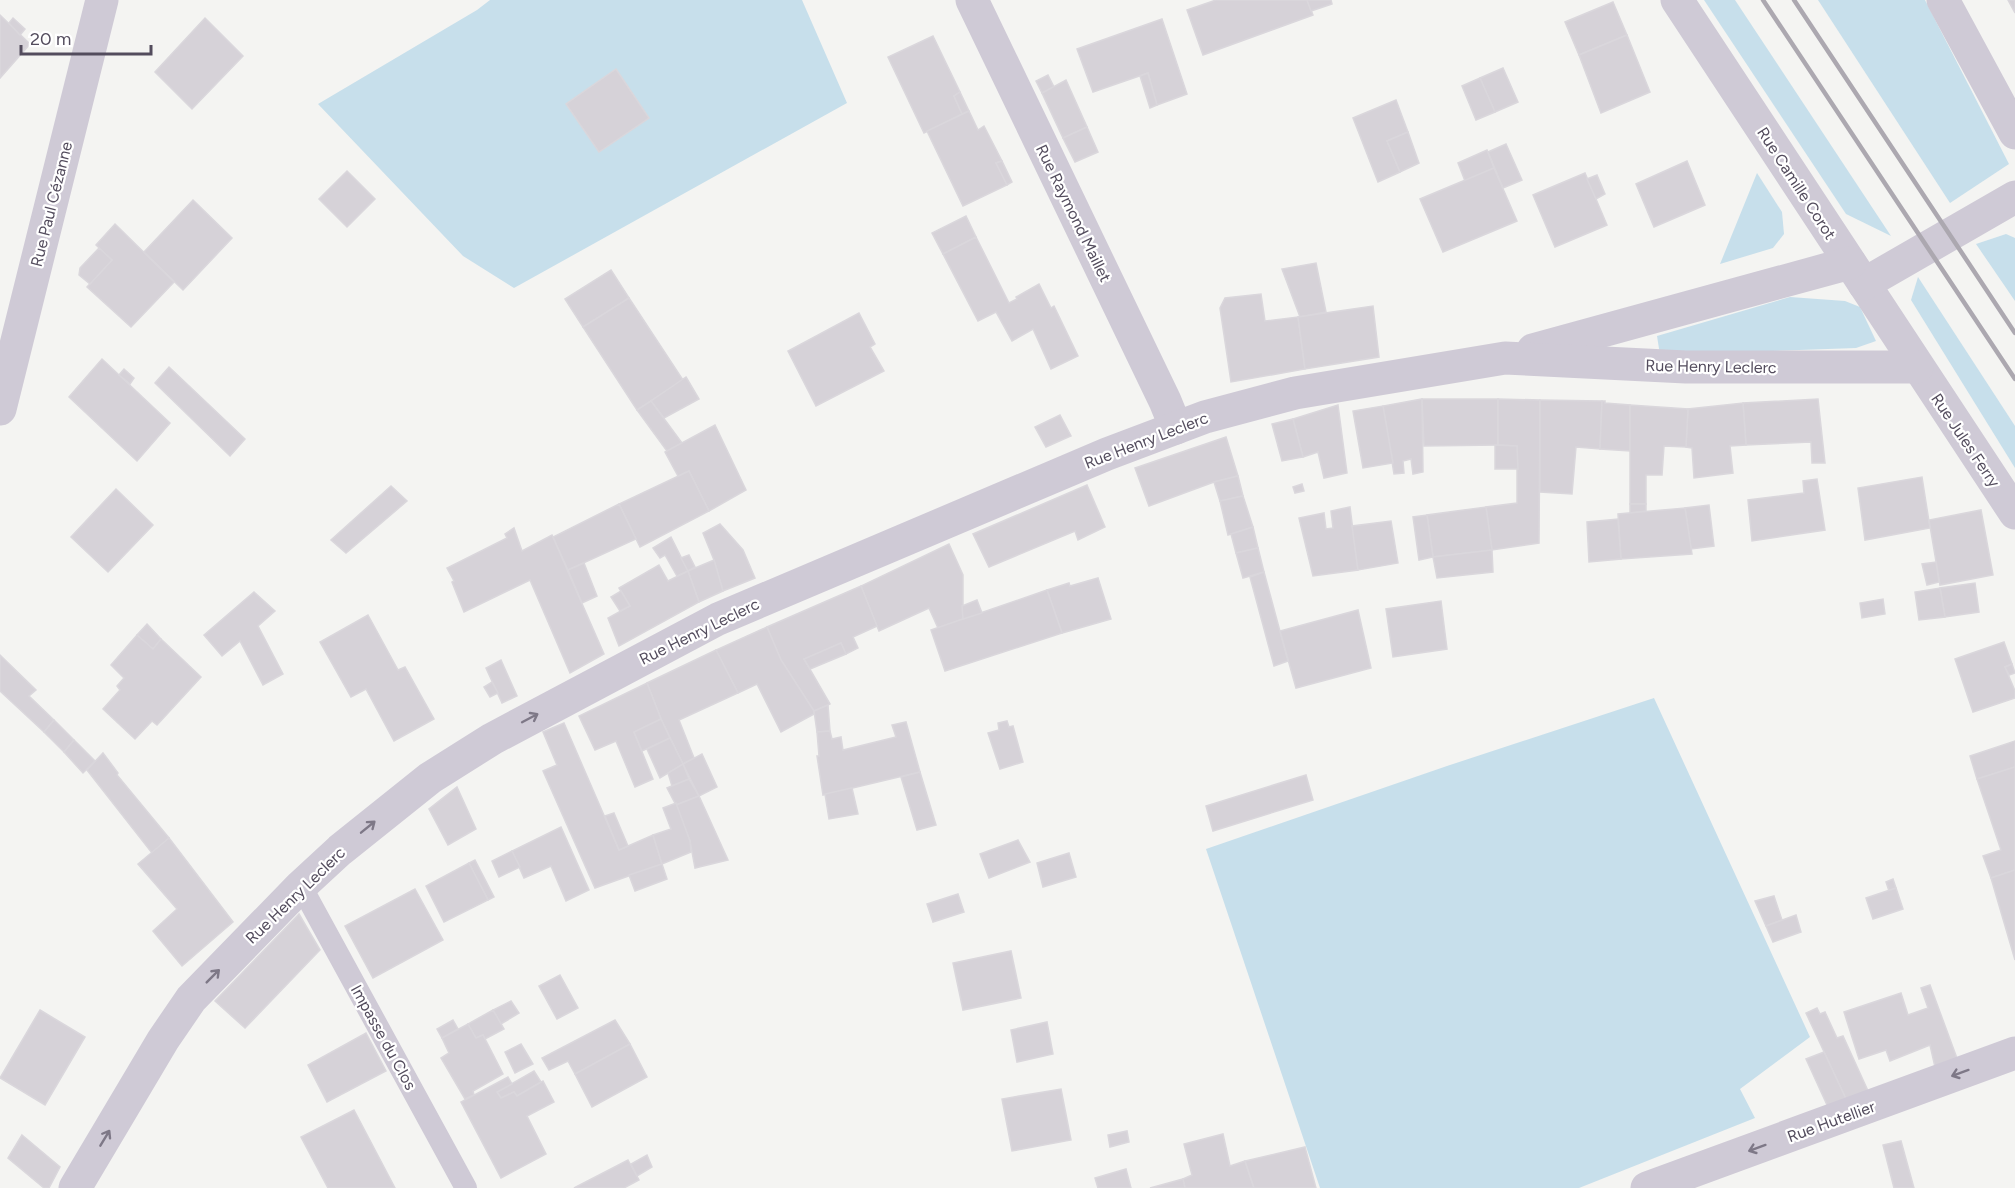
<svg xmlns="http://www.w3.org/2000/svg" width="2015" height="1188" font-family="Figtree,sans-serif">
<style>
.green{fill:#c7dfeb}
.building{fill:#d6d2d8;stroke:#dad7dc;stroke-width:1.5}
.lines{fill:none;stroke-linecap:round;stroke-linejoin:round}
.lane{stroke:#cfcad6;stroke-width:22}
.street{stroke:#cfcad6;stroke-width:33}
.rail{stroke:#aca8b0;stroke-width:4.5}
.oneway{stroke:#7e7887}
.labels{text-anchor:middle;stroke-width:4.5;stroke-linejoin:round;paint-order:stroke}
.street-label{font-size:16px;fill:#534c5d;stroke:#fff}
</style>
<rect width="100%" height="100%" fill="#f4f4f2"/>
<g class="green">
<polygon points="490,0 802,0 847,103 514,288 463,256 318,104 477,10"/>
<polygon points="1704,0 1735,0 1891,236 1846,214"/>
<polygon points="1818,0 1925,0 2009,164 1950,203"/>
<polygon points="1757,173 1782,212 1784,234 1773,248 1720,264"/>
<polygon points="2006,234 2015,238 2015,301 1976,244"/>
<polygon points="1918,277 2015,426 2015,468 1911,300"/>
<polygon points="1790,297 1845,301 1860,307 1876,341 1856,348 1660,355 1657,336"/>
<polygon points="1654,698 1810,1037 1740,1089 1755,1118 1579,1188 1320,1188 1206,849 1447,766"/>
</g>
<g class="building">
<polygon points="1216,0 1307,0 1313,15 1203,55 1187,10"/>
<polygon points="1307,0 1331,0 1332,4 1311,11"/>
<polygon points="2008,0 2015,0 2015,13"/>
<polygon points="1613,2 1627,35 1579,55 1565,22"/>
<polygon points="0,15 30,44 0,78"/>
<polygon points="13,18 25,29 20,35 9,23"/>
<polygon points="205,18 243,56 192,109 155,72"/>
<polygon points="1162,19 1187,94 1157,105 1148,73 1093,92 1077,49"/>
<polygon points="1627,35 1650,92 1601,113 1579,55"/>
<polygon points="933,36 960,92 954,96 962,114 924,133 888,57"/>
<polygon points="1503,68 1518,102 1495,112 1480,78"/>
<polygon points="616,69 649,118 599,152 566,104"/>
<polygon points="1148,73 1157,105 1150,108 1140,76"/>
<polygon points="1048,75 1054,87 1042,93 1036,81"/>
<polygon points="1480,78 1495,112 1476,120 1462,86"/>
<polygon points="1066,80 1087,127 1063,138 1042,93"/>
<polygon points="960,92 969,111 962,114 954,96"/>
<polygon points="1396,100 1408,132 1387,141 1400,172 1378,182 1353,118"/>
<polygon points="969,111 978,130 984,126 1002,161 996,163 1007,185 963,206 927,131"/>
<polygon points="1087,127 1098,152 1075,162 1063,138"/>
<polygon points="1408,132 1419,163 1400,172 1387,141"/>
<polygon points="1506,144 1522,180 1503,188 1488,152"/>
<polygon points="1487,150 1494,168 1465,181 1458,163"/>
<polygon points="1002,161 1012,182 1007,185 996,163"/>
<polygon points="1687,161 1705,205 1654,227 1636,184"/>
<polygon points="1494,168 1517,221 1443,252 1420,199"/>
<polygon points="347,171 375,199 347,227 319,199"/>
<polygon points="1585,173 1607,225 1555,247 1533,195"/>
<polygon points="1597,175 1605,194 1596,199 1587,179"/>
<polygon points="193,200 232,238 183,290 144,252"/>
<polygon points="966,216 976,237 943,254 932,233"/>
<polygon points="115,224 174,282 131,327 87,287 112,260 96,245"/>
<polygon points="976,237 1009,303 1017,299 1016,297 1039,284 1051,308 1054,306 1078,356 1051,369 1033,329 1012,341 996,312 978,321 943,254"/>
<polygon points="99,248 112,260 90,284 79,275 80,268"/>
<polygon points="1316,263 1326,312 1300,317 1282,269"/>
<polygon points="611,270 629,298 583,327 565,299"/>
<polygon points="1261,294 1265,321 1298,317 1305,369 1231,382 1220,308 1225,298"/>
<polygon points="629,298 683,380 637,410 583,327"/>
<polygon points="1373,306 1379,357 1305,369 1298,317"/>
<polygon points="859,313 875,344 870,347 884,371 816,406 788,351"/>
<polygon points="102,359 170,423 137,461 69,397"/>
<polygon points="169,367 245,439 230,456 155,383"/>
<polygon points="124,369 134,378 130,384 119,375"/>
<polygon points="686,377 699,399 664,418 651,401"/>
<polygon points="1422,399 1423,472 1413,474 1411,459 1403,461 1404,473 1394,474 1383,406"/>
<polygon points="1422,399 1498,399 1498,445 1424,446"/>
<polygon points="1498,399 1540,400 1539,543 1492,550 1486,507 1517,503 1517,446 1498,445"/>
<polygon points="1818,399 1825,463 1812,463 1811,442 1746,445 1743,403"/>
<polygon points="1540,400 1602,401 1600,449 1576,447 1572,494 1540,492"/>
<polygon points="651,401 682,443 667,451 637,410"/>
<polygon points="1602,401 1605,401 1605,403 1630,405 1630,451 1600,449"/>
<polygon points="1743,403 1746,445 1730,446 1733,473 1694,478 1692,448 1686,447 1688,409"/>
<polygon points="1338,405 1347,473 1324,478 1318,452 1303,457 1293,419"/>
<polygon points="1630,405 1688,409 1686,447 1664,446 1662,475 1646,475 1646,504 1630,504"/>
<polygon points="1383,406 1393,463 1363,468 1353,411"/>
<polygon points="1060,415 1071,436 1046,447 1035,427"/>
<polygon points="1293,419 1303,457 1282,461 1272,424"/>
<polygon points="715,425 746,490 709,511 689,471 678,476 665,452"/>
<polygon points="1226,437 1238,476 1214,482 1149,506 1135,468"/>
<polygon points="1495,445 1517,446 1518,469 1495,469"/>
<polygon points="689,471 709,511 640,547 619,504"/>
<polygon points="1238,476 1243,496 1220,501 1214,482"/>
<polygon points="1922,477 1930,528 1865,540 1858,488"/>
<polygon points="1817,479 1825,530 1752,541 1748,500 1804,493 1803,481"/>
<polygon points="1302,484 1304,491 1295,493 1293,487"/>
<polygon points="1087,485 1105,527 1078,540 1075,531 989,567 973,534"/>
<polygon points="391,486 407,501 346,553 331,540"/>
<polygon points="116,489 153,525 108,572 71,537"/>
<polygon points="1243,496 1253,527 1228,535 1220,501"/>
<polygon points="619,504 636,539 568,570 553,537"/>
<polygon points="1630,504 1646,504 1646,511 1630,513"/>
<polygon points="1709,505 1714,546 1691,549 1685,508"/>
<polygon points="1350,507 1358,570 1313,576 1299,518 1324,513 1326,529 1333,528 1331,511"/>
<polygon points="1486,507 1492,550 1433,557 1427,515"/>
<polygon points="1685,508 1692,554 1621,559 1618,514"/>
<polygon points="1981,510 1993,575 1940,585 1929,520"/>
<polygon points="1427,515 1433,557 1419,560 1413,517"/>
<polygon points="1618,519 1621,559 1589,562 1587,522"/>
<polygon points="1391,521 1398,563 1358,570 1352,526"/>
<polygon points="720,524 743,550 755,578 723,591 714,560 703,533"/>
<polygon points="1253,527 1258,548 1236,553 1231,534"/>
<polygon points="514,528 522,551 552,535 604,654 570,673 530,580 464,612 452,582 454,581 447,568 507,538 505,534"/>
<polygon points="671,537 688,571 677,576 665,555 660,558 653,548"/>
<polygon points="949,544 963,575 963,619 938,628 929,608 879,631 861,586"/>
<polygon points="1258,548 1264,572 1243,578 1236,553"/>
<polygon points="1492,550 1493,572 1437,578 1433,557"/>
<polygon points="689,555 695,567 688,571 681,558"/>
<polygon points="714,560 723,591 699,602 688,571"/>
<polygon points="1936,562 1939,582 1927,585 1922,564"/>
<polygon points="584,563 597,596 582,603 568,570"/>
<polygon points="659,565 668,581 688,571 699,602 619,646 608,618 630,606 619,588"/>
<polygon points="1264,572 1288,661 1274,666 1250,577"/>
<polygon points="1098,578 1111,619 1062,633 1047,590 1069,583 1070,586"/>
<polygon points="1975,583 1979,612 1945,617 1940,588"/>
<polygon points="861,586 877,626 853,637 858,648 846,654 841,643 804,659 830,704 814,711 781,660 767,627"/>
<polygon points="1940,588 1945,617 1919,620 1915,592"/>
<polygon points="1047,590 1062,633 945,671 931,630"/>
<polygon points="621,591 630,606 620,611 611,597"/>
<polygon points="254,592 275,611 258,626 283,674 263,685 240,641 222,656 204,635"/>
<polygon points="1883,599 1885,614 1862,618 1860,603"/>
<polygon points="977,600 982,613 963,619 962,606"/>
<polygon points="1441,601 1447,649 1393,657 1386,609"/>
<polygon points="1358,610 1371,668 1296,688 1280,631"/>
<polygon points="368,615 398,670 405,667 434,719 394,741 366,689 351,697 320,642"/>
<polygon points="147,624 161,639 153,649 137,635"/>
<polygon points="767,627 781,660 814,711 814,714 781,732 757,684 738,693 716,650"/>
<polygon points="137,635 153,649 161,639 201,677 157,725 152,721 135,739 103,709 120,690 117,686 124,678 111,665"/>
<polygon points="2004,642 2012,664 2005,667 2015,691 2015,698 1973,712 1955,659"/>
<polygon points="841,643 846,654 810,669 804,659"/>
<polygon points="716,650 738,693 679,720 694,758 683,764 661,719 647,683"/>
<polygon points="0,655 36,690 29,696 54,720 44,732 0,691"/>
<polygon points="501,660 517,696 502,703 486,668"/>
<polygon points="2012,664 2015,673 2009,675 2005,667"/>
<polygon points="492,682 498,693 490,697 484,687"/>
<polygon points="647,683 661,719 634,732 653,779 635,787 616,741 595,750 579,716"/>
<polygon points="828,705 830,731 817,732 814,711"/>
<polygon points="661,719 670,738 642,751 634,732"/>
<polygon points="54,720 74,740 64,752 44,732"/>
<polygon points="1007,721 1009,727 1013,726 1023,762 1000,769 988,733 999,730 998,723"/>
<polygon points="906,722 920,772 823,795 817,756 819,756 817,732 830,731 832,739 841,737 843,750 896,737 892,725"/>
<polygon points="564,723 619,850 653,835 662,864 595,888 543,771 557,765 543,732"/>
<polygon points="670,738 683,764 660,778 647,749"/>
<polygon points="74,740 95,761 83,773 64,752"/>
<polygon points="2015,741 2015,767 1977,779 1970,756"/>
<polygon points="103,753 118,773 117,775 169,838 152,853 87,770"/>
<polygon points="702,754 717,787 699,796 683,764"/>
<polygon points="683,764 689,779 672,786 668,773"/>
<polygon points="2015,767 2015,870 1991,878 1983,856 2001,850 1977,779"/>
<polygon points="920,772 936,825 917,830 901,777"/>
<polygon points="1306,775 1313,800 1213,831 1206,806"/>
<polygon points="689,779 699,796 676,805 667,788"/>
<polygon points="457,787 476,829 448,845 429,809"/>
<polygon points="852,788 858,814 829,819 825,794"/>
<polygon points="699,796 728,860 695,868 690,841 676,805"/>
<polygon points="676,803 690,841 691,852 662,864 653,835 671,829 663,808"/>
<polygon points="614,813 628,846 619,850 605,816"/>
<polygon points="561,827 589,890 566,901 551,866 524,878 512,851"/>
<polygon points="169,838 233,922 182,966 153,931 177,909 138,864"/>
<polygon points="1018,840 1030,862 989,878 980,854"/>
<polygon points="512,851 520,867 499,877 492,861"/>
<polygon points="1069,853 1076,877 1043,887 1037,863"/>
<polygon points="475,860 494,897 488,900 469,863"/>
<polygon points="469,863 488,900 444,922 426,886"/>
<polygon points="662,864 667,879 635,891 629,875"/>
<polygon points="2015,870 2015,960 1991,878"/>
<polygon points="1893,879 1896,888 1889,891 1886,882"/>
<polygon points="1896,888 1903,909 1873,919 1866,898"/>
<polygon points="415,889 443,940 373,978 345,926"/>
<polygon points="958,894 964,912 933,922 927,904"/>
<polygon points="1774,896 1782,920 1766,926 1755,901"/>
<polygon points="299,914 320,950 245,1028 215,1001"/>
<polygon points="1796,915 1801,932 1773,942 1766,926"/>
<polygon points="1011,951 1021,998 963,1010 953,963"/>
<polygon points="560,975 578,1008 557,1019 539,986"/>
<polygon points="1930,985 1958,1061 1935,1067 1930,1045 1890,1061 1886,1050 1859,1059 1844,1012 1901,993 1908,1015 1928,1008 1921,988"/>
<polygon points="511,1001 519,1013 501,1024 493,1010"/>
<polygon points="1817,1008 1820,1014 1825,1012 1837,1038 1843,1036 1869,1093 1847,1101 1806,1013"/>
<polygon points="40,1010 85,1037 45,1105 0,1078"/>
<polygon points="493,1010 504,1029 485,1039 483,1035 476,1038 468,1024"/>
<polygon points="453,1020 458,1029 442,1038 437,1029"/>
<polygon points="615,1020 630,1044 575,1074 568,1061 549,1070 542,1058"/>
<polygon points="1047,1022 1053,1054 1017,1062 1011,1030"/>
<polygon points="468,1024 476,1038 483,1035 503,1074 473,1091 474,1095 465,1099 441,1058 449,1053 442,1038"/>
<polygon points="366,1033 386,1071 327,1102 308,1065"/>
<polygon points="521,1044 533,1064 515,1073 505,1052"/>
<polygon points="630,1044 647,1077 592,1107 575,1074"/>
<polygon points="1824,1052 1847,1101 1828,1107 1806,1059"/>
<polygon points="534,1071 541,1082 517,1096 514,1092 501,1098 497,1092"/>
<polygon points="508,1077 512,1084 497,1092 501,1098 514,1092 517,1096 543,1081 554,1102 527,1116 546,1154 501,1178 461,1102"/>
<polygon points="1061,1089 1071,1140 1012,1151 1002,1099"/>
<polygon points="354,1110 395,1188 328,1188 301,1137"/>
<polygon points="1127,1131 1129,1142 1110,1147 1108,1135"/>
<polygon points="1223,1134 1230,1166 1245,1161 1254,1188 1185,1188 1183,1179 1192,1175 1184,1144"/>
<polygon points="22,1135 60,1167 49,1188 44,1188 8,1158"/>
<polygon points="1901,1141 1914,1188 1894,1188 1883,1145"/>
<polygon points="1305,1147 1316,1188 1254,1188 1245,1161"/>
<polygon points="647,1155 652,1167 637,1176 631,1164"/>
<polygon points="628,1160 639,1180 624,1188 574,1188"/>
<polygon points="1126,1169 1131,1188 1098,1188 1095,1178"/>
<polygon points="1183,1179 1185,1188 1150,1188"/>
</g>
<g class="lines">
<polyline class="lane" points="301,886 466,1188"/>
<g class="street">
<polyline points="972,0 1165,401 1176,428"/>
<polyline points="1677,0 2015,513"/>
<polyline points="1943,0 2015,133"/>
<polyline points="1864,284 2015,197"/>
<polyline points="1533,350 1850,263"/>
<polyline points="0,409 102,0"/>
<polyline points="75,1188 163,1040 191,999 301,886 340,850 430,778 492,739 718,619 1107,454 1205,417 1295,393 1505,358 1686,367 1917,367"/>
<polyline points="1647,1188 2015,1053"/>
</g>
<g class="rail">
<polyline points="1763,0 2015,379"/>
<polyline points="1794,0 2015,333"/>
</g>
</g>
<defs><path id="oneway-shaft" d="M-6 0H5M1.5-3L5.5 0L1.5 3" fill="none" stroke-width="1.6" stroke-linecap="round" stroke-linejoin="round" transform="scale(1.5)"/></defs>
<g class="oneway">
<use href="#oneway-shaft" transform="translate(530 718) rotate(-28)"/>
<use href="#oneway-shaft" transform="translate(368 827) rotate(-39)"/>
<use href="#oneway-shaft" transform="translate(213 976) rotate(-45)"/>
<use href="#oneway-shaft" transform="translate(1960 1073) rotate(160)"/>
<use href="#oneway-shaft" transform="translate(105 1138) rotate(-59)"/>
<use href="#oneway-shaft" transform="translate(1757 1148) rotate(160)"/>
</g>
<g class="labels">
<g class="street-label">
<text transform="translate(1797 183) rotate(57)" y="6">Rue Camille Corot</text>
<text transform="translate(51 204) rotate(-76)" y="6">Rue Paul Cézanne</text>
<text transform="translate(1074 213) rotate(64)" y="6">Rue Raymond Maillet</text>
<text transform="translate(1711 366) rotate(1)" y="6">Rue Henry Leclerc</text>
<text transform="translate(1146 440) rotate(-21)" y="6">Rue Henry Leclerc</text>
<text transform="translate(1966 440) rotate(56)" y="6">Rue Jules Ferry</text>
<text transform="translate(699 631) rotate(-26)" y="6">Rue Henry Leclerc</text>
<text transform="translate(295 895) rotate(-44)" y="6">Rue Henry Leclerc</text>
<text transform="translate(384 1037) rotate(61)" y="6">Impasse du Clos</text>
<text transform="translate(1831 1121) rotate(-20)" y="6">Rue Hutellier</text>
</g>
</g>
<path d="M21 45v9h130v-9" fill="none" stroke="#534c5d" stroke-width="3"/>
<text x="30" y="45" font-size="18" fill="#534c5d" stroke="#ffffff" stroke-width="4.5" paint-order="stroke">20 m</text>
</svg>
